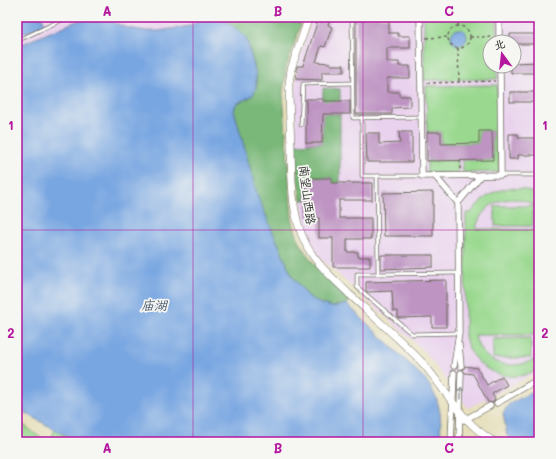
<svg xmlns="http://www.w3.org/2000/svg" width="556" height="459" font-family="Mali,'LXGW WenKai TC',sans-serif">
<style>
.built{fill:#e9d2ed;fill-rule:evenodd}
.green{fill:#99d88e;stroke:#62825c}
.forest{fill:#7ab879;stroke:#527252}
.water{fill:#78a6e1;stroke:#526886}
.building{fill:#be94c2}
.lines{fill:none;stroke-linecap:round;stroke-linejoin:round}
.service-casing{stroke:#6d6a5e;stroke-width:4.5}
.minor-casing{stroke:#6d6a5e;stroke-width:7}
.tertiary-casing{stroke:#6d6a5e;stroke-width:8}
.path{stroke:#6d6a5e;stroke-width:1.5;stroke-dasharray:3 3;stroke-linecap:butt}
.service{stroke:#fff;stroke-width:3}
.minor{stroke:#fff;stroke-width:5.5}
.tertiary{stroke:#fff;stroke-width:7}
.oneway{stroke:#a0a0a0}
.grid{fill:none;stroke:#b5179e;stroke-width:1;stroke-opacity:0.55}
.labels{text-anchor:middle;stroke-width:3.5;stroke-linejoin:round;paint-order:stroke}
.street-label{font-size:12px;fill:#2b2b2b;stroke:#f6f6f2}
.water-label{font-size:13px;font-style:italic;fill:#46566b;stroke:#f6f6f2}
.neatline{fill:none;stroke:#b5179e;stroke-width:1.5}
.grid-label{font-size:13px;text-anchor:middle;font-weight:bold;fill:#b5179e}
</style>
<rect width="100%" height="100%" fill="#f6f6f2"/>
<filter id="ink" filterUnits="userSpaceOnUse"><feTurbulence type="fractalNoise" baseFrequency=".025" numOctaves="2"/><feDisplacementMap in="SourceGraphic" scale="8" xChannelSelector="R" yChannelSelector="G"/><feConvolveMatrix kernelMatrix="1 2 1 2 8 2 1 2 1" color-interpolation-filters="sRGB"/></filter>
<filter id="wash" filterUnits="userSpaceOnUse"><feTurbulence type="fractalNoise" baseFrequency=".012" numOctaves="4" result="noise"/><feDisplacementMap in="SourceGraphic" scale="16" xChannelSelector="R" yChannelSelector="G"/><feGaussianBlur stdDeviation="0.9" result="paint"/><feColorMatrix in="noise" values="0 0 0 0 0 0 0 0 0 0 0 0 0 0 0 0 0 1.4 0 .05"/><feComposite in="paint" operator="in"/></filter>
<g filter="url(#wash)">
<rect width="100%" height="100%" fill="#e7e0bd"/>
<g class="built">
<polygon points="17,17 216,17 212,36 17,55"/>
<path d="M313 17H539V371L468 408 423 350 321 259 310 241 302 210 297 173 295 114 296 66ZM490 42H514V66H490Z"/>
</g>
<g class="green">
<polygon points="424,17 497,17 497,42 490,42 490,66 497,66 497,79 424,80"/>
<polygon points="497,85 499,172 463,173 463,160 493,160 492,131 479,131 479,143 441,144 441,132 427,132 426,86"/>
<polygon points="458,160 458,173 427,173 427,161"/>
<path d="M509 188 523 189 539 195V209C517 190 482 199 476 229L539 230V335H475C480 366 517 373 539 356V369C509 387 471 370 465 336L466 213H471C481 199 492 191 509 188Z"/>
<rect x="495" y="206" width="38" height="20"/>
<polygon points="531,338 531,358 493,358 493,339"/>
<polygon points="17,420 46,442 17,442"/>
<polygon points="55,430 73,439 72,442 49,442"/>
</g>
<g class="forest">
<path d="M221 17H284L301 24 286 68 283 93 292 218C300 257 323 273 351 299L347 304 332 307 321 304 312 299 306 294 292 276 258 197 234 110 236 104 248 98 253 95 257 84 256 74 247 40Z"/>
<polygon points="323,88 340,89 340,101 331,114 340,114 340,183 332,183 332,178 306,178 306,200 301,200 297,175 296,144 322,143"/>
</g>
<g class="water">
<polygon points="17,17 42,17 45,24 22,34 17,31"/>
<path d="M93 17H100L128 28 147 31H158L190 26 205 17H221L243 34 247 40 256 74V88L253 95 248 98 236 104 234 110 258 197 292 276 306 294 312 299 321 304 332 307 347 304 425 379C441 400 442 417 440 442H72L73 439 55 430 17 408V44H22L74 22Z"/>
<circle cx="459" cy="37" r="8"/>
<polygon points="539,388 539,442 513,442 507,436 503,413 509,404"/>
</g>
<g id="blocks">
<g class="building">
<polygon points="319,17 331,17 328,25 332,27 325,47 321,46 316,62 331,63 330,65 344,65 344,72 322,72 322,80 296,79 297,66 303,66"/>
<polygon points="356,17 389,17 389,33 398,33 398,36 410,36 410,48 387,48 387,62 399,62 399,66 410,66 410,78 387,78 387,92 399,92 399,96 410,96 410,107 392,108 392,114 356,114"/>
<polygon points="510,34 539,34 539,44 514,44 514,42 510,42"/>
<polygon points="539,62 539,73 511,73 511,66 514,66 514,63"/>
<rect x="510" y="92" width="29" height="10"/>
<polygon points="306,99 323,99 323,101 350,101 350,114 323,114 322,143 306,143"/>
<polygon points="479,131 492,131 493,160 427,161 427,132 441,132 441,144 479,143"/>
<polygon points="399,132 412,132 412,162 367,162 366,133 379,133 379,144 400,143"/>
<polygon points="509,134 518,134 518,138 539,138 539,155 518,155 518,159 509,159"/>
<polygon points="306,178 332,178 332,183 372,183 372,200 339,200 339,218 371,218 371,239 347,239 347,252 358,252 358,257 370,257 370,267 333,267 333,238 319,238 319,218 307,218"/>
<polygon points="433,192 433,236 384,236 383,193"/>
<polygon points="381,255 433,255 433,267 381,269"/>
<polygon points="446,280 446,327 432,327 432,317 398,318 398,311 393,311 392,291 368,292 366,291 366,282"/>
<polygon points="465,366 477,368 487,385 502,376 507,385 492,394 495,399 493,403 488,402 473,374 465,373 463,370"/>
</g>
</g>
</g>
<g filter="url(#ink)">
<use href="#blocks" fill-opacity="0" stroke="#6d6a5e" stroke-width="1"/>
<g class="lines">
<g class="service-casing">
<g id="service">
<polyline points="352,17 353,118 421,117"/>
<polyline points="17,43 19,40 68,17"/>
<polyline points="362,117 362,176 422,176"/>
<polyline points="301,125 303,84 352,83"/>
<polyline points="501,175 539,175"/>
<polyline points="377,176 378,274 458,273"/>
<polyline points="378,274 357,274 357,287 412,334 459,333"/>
</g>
</g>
<g class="minor-casing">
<g id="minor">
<polyline points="420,17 422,176 501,175 500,66"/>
<polyline points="499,17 499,42"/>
<polyline points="434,175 458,203"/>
<polyline points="459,345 461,366"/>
<polyline points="454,366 459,333 458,203 481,175"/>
<polyline points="497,403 539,379"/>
<polyline points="464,420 490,406"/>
<polyline points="451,442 454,373"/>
<polyline points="459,442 461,373"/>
</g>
</g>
<g class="tertiary-casing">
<path id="tertiary" d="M309 17 291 69 289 84C289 105 290 125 291 145 292 183 290 224 313 256 323 270 337 282 349 294 372 315 396 336 418 358 445 386 459 422 495 442"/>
</g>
<g class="path">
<polyline points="458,17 458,26"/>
<circle cx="459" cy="37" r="11"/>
<polyline points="470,37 492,37"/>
<polyline points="426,38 448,37"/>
<polyline points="458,48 459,82"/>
<polyline points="427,83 495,81"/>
<polyline points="460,160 460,170"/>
</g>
<use href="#service" class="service"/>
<use href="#minor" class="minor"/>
<use href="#tertiary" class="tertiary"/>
</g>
<defs><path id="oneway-shaft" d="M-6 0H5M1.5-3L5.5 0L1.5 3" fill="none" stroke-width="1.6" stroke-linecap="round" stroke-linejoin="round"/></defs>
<use class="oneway" href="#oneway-shaft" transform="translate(461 393) rotate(-89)"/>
</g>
<path class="grid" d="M193 17V442M363 17V442M17 230H539"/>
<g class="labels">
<g class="street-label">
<text transform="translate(307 195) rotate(83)" y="4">南望山西路</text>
</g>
<g class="water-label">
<text x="154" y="310">庙湖</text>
</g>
</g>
<rect width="556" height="459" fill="none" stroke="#f6f6f2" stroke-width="44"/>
<g transform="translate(502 54) rotate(345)"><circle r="19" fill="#f6f6f2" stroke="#a5a5a2"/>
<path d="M0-3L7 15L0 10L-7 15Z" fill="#b5179e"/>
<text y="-6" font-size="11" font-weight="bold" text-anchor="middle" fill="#2b2b2b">北</text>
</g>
<rect x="22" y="22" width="512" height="415" class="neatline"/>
<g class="grid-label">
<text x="107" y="16">A</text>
<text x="278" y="16">B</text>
<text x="449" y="16">C</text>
<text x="11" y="130">1</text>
<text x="545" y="130">1</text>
<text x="11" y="338">2</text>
<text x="545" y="338">2</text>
<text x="107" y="453">A</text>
<text x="278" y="453">B</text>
<text x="449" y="453">C</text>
</g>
</svg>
